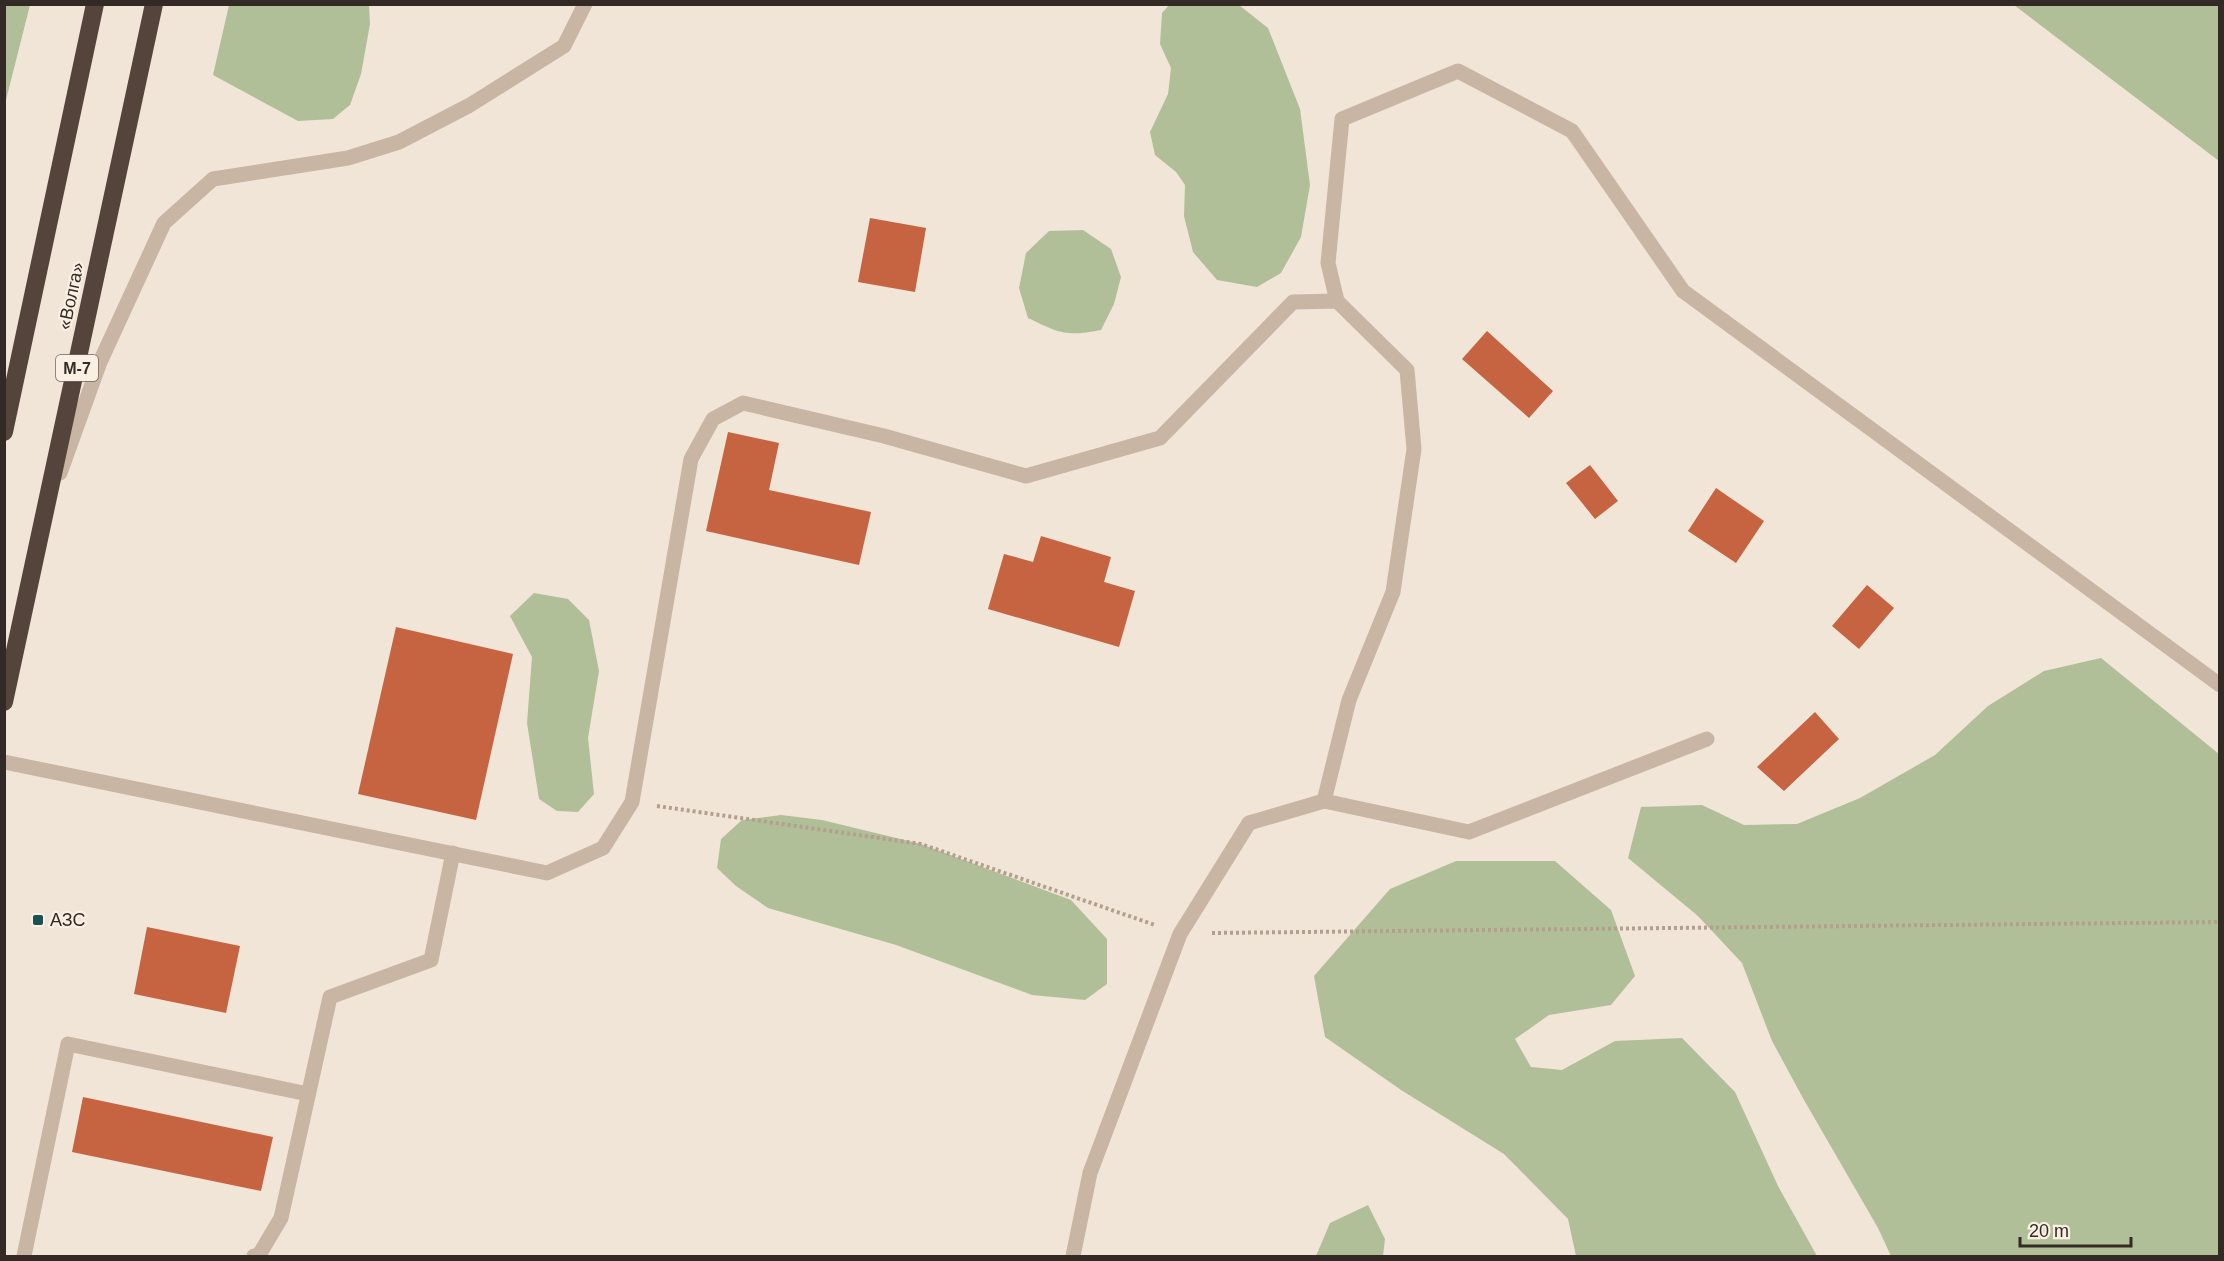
<svg xmlns="http://www.w3.org/2000/svg" width="2224" height="1261" font-family="Arial,sans-serif">
<style>
.green{fill:#b1bf98}
.building{fill:#c66340}
.lines{fill:none;stroke-linecap:round;stroke-linejoin:round}
.path{stroke:#b49f8e;stroke-width:4;stroke-dasharray:3 3;stroke-linecap:butt}
.minor{stroke:#c8b5a4;stroke-width:15}
.highway{stroke:#55443c;stroke-width:18}
.poi-dot{fill:#1b5055;stroke:#f9efe3;stroke-width:2}
.labels{text-anchor:middle;stroke-width:4.5;stroke-linejoin:round;paint-order:stroke}
.shield{fill:#f9efe3;stroke:#6f655e;stroke-width:1.5}
.shield-label{font-size:16px;font-weight:bold;fill:#342a25}
.street-label{font-size:18px;fill:#342a25;stroke:#f9efe3}
.poi-label{font-size:18px;fill:#342a25;stroke:#f9efe3;text-anchor:start}
</style>
<rect width="100%" height="100%" fill="#f1e5d7"/>
<g class="green">
<polygon points="5,4 30,5 5,104 4,5"/>
<polygon points="229,5 369,5 370,24 361,74 350,105 333,119 298,121 213,75"/>
<polygon points="1169,5 1239,5 1268,28 1300,109 1310,185 1301,237 1281,273 1257,287 1217,280 1193,252 1184,216 1185,185 1176,172 1155,155 1150,132 1168,94 1171,68 1160,44 1162,13"/>
<polygon points="2014,5 2219,5 2219,161"/>
<path d="M1083 230 1111 249 1121 277 1114 304 1101 330C1066 337 1059 333 1028 318L1019 288 1026 253 1049 231Z"/>
<polygon points="534,593 568,599 589,620 599,671 588,738 594,794 578,812 557,811 539,799 527,723 532,657 510,616"/>
<polygon points="2101,658 2219,754 2219,1256 1891,1256 1878,1228 1804,1100 1772,1041 1742,963 1698,916 1628,858 1641,807 1702,805 1744,825 1797,824 1860,798 1935,755 1988,706 2044,671"/>
<polygon points="781,815 822,820 921,844 1071,900 1107,939 1107,984 1085,1000 1032,995 896,945 768,908 736,886 717,868 721,839 742,820"/>
<polygon points="1456,861 1555,861 1611,910 1635,976 1611,1005 1549,1015 1515,1039 1531,1067 1562,1070 1615,1041 1682,1038 1735,1092 1778,1186 1817,1256 1576,1256 1568,1219 1504,1154 1401,1090 1325,1037 1314,976 1390,889"/>
<polygon points="1368,1205 1385,1239 1383,1256 1316,1256 1330,1223"/>
</g>
<g class="building">
<polygon points="870,218 926,228 915,292 858,282"/>
<polygon points="1487,331 1553,391 1529,418 1462,359"/>
<polygon points="728,432 779,443 769,490 871,512 859,565 706,531"/>
<polygon points="1590,465 1618,501 1595,519 1566,483"/>
<polygon points="1716,488 1764,521 1736,563 1688,531"/>
<polygon points="1041,536 1111,557 1104,582 1135,591 1119,647 988,609 1004,554 1033,562"/>
<polygon points="1867,585 1894,608 1859,649 1832,626"/>
<polygon points="396,627 513,654 476,820 358,794"/>
<polygon points="1815,712 1839,739 1784,791 1757,767"/>
<polygon points="147,927 240,946 226,1013 134,994"/>
<polygon points="83,1097 273,1137 261,1191 72,1152"/>
</g>
<g class="lines">
<g class="path">
<polyline points="657,806 921,844 1155,925"/>
<polyline points="1212,933 2220,922"/>
</g>
<g class="minor">
<polyline points="1337,301 1328,263 1342,119 1458,71 1572,131 1683,291 2220,685"/>
<polyline points="60,473 100,362 164,223 213,179 348,158 399,142 470,105 564,46 585,4"/>
<polyline points="4,762 547,873 603,848 632,802 691,459 713,419 743,403 884,436 1026,476 1160,438 1293,302 1337,301 1407,370 1414,449 1393,592 1349,700 1324,801"/>
<polyline points="24,1256 68,1044 308,1094"/>
<polyline points="254,1256 259,1255 281,1218 330,997 431,960 453,853"/>
<polyline points="1073,1256 1090,1173 1180,934 1249,823 1324,801 1469,832 1707,739"/>
</g>
<g class="highway">
<polyline points="4,432 95,4"/>
<polyline points="4,702 154,4"/>
</g>
</g>
<rect class="poi-dot" x="32" y="914" width="12" height="12" rx="3"/>
<g class="labels">
<rect class="shield" x="56" y="355" width="42" height="26" rx="4.5"/>
<g class="shield-label">
<text x="77" y="374">М-7</text>
</g>
<g class="street-label">
<text transform="translate(71 296) rotate(-78)" y="6">«Волга»</text>
</g>
<g class="poi-label">
<text x="50" y="926">АЗС</text>
</g>
</g>
<rect width="2224" height="1261" fill="none" stroke="#342a25" stroke-width="12"/>
<path d="M2020 1237v9h111v-9" fill="none" stroke="#342a25" stroke-width="3"/>
<text x="2029" y="1237" font-size="18" fill="#342a25" stroke="#f9efe3" stroke-width="4.5" paint-order="stroke">20 m</text>
</svg>
